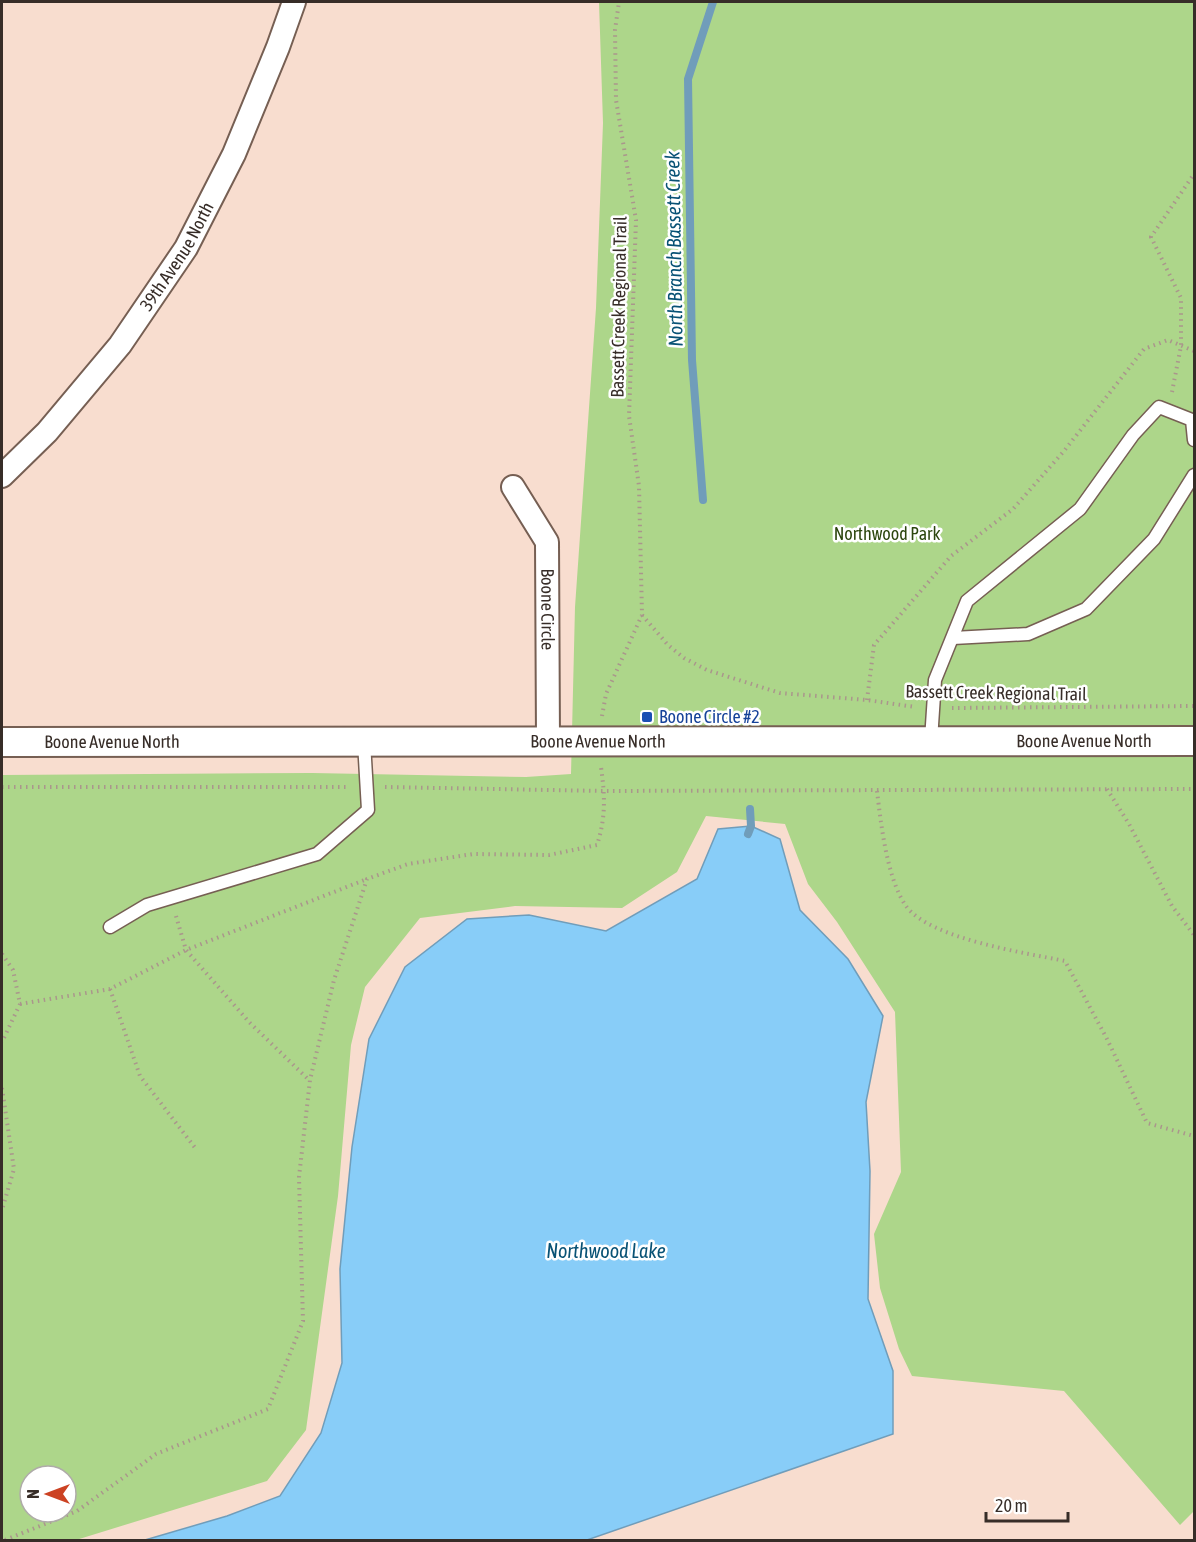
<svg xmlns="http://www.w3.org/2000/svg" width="1196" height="1542" font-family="'Asap Condensed',sans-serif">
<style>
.green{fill:#add68a;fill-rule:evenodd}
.water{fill:#88cdf8;stroke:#709dba;stroke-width:1.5}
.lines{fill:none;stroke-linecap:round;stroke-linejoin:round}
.stream{stroke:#709dba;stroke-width:8}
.service-casing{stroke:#765f53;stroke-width:15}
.minor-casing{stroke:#765f53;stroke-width:26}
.tertiary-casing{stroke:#765f53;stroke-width:32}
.path{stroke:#aa968c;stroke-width:4;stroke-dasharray:1.5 4.5;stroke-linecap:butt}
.service{stroke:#fff;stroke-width:12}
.minor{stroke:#fff;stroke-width:22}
.tertiary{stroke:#fff;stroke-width:28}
.transit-dot{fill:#1a4fb4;stroke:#fff;stroke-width:2}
.labels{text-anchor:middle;stroke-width:5;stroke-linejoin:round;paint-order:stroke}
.street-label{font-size:18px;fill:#372d28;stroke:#fff}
.park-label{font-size:18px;fill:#2c460e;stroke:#fff}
.transit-label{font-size:18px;fill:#164399;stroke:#fff;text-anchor:start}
.water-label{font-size:20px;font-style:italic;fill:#085275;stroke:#fff}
</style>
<rect width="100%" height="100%" fill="#f8ddcf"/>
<path class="green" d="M599 2H1194V1511L1180 1525 1064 1391 912 1376 899 1349 880 1288 874 1234 901 1172 895 1012 837 922 808 884 785 824 706 816 677 872 622 908 515 906 420 918 365 987 351 1045 338 1196 306 1430 267 1481 76 1540H2V775L312 773 526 777 571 774 575 607 596 308 603 123ZM30 1476H66V1512H30Z"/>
<polygon class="water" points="751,826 780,839 800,910 848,959 883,1016 866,1102 870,1171 868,1299 893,1371 893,1434 587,1540 145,1540 227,1516 280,1496 321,1433 342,1363 340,1269 352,1147 369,1039 405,967 467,919 529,915 606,931 697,879 718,829"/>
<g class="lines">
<g class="stream">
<polyline points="703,500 692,360 688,79 713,2"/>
<polyline points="748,834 751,826 750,809"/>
</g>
<g class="service-casing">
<g id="service">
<polyline points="953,638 1028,634 1086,609 1154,539 1194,475"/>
<polyline points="931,740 935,680 967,601 1080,509 1133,435 1159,407 1192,420 1194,440"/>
<polyline points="110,927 147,905 317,854 368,810 364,742"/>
</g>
</g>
<g class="minor-casing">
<g id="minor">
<path id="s1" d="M2 476 47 432 120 345 186 248 234 154 278 47 294 2"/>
<path id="s2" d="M513 487 547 542 548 740"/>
</g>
</g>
<g class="tertiary-casing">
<g id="tertiary">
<path id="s3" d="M2 742 1194 741"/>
</g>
</g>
<g class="path">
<polyline points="1172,392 1181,346 1181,298 1151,237 1194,174"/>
<polyline points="642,615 668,645 684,658 707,670 780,693 867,700 915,707"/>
<polyline points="867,700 874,645 951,556 1013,509 1064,451 1144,349 1168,340 1194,351"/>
<polyline points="952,708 1194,706"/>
<polyline points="602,716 606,694 642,615 639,486 629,416 636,220 616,100 615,30 619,2"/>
<polyline points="2,787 348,787"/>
<polyline points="385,787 604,791 1194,789"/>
<polyline points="1107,789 1129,824 1172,906 1194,935"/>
<path d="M877 791C881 824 887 879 906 906 930 939 1026 953 1065 961L1107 1039 1147 1123 1194 1136"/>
<polyline points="176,916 186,950 249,1022 309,1080"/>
<polyline points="2,954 13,970 20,1004 2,1042"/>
<polyline points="110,989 140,1076 196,1149"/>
<polyline points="20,1004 110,989 186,950 367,879"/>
<polyline points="2,1088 14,1169 2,1210"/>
<path d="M5 1540 77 1511 156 1454 268 1409 303 1321 299 1177 310 1080 334 980 367 879 408 864 473 854 549 855 597 845C606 817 605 796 601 767"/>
</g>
<use href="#service" class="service"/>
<use href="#minor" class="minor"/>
<use href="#tertiary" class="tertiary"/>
</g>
<rect class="transit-dot" x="641" y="711" width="12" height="12" rx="3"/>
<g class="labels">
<g class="street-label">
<text dy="6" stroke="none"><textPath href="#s1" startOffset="282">39th Avenue North</textPath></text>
<text transform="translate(619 307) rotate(-89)" y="6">Bassett Creek Regional Trail</text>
<text dy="6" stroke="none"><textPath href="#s2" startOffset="132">Boone Circle</textPath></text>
<text transform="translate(996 693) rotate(1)" y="6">Bassett Creek Regional Trail</text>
<text dy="6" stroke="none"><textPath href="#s3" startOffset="596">Boone Avenue North</textPath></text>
<text dy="6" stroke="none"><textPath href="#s3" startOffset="110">Boone Avenue North</textPath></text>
<text dy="6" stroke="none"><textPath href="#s3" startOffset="1082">Boone Avenue North</textPath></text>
</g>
<g class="park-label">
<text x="887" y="540">Northwood Park</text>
</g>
<g class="transit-label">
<text x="659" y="723">Boone Circle #2</text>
</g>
<g class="water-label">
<text transform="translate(674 249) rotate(-91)" y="7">North Branch Bassett Creek</text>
<text x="606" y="1258">Northwood Lake</text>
</g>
</g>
<rect width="1196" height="1542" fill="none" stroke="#372d28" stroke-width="6"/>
<g transform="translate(48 1494) rotate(270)"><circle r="28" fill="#ffffff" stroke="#afaba9" stroke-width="1.5"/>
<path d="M0-4.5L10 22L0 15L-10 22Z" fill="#cc4223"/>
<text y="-9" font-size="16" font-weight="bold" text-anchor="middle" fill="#372d28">N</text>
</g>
<path d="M986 1512v9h82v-9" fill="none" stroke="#372d28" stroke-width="3"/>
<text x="995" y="1512" font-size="18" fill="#372d28" stroke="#ffffff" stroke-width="4.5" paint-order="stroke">20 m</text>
</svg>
